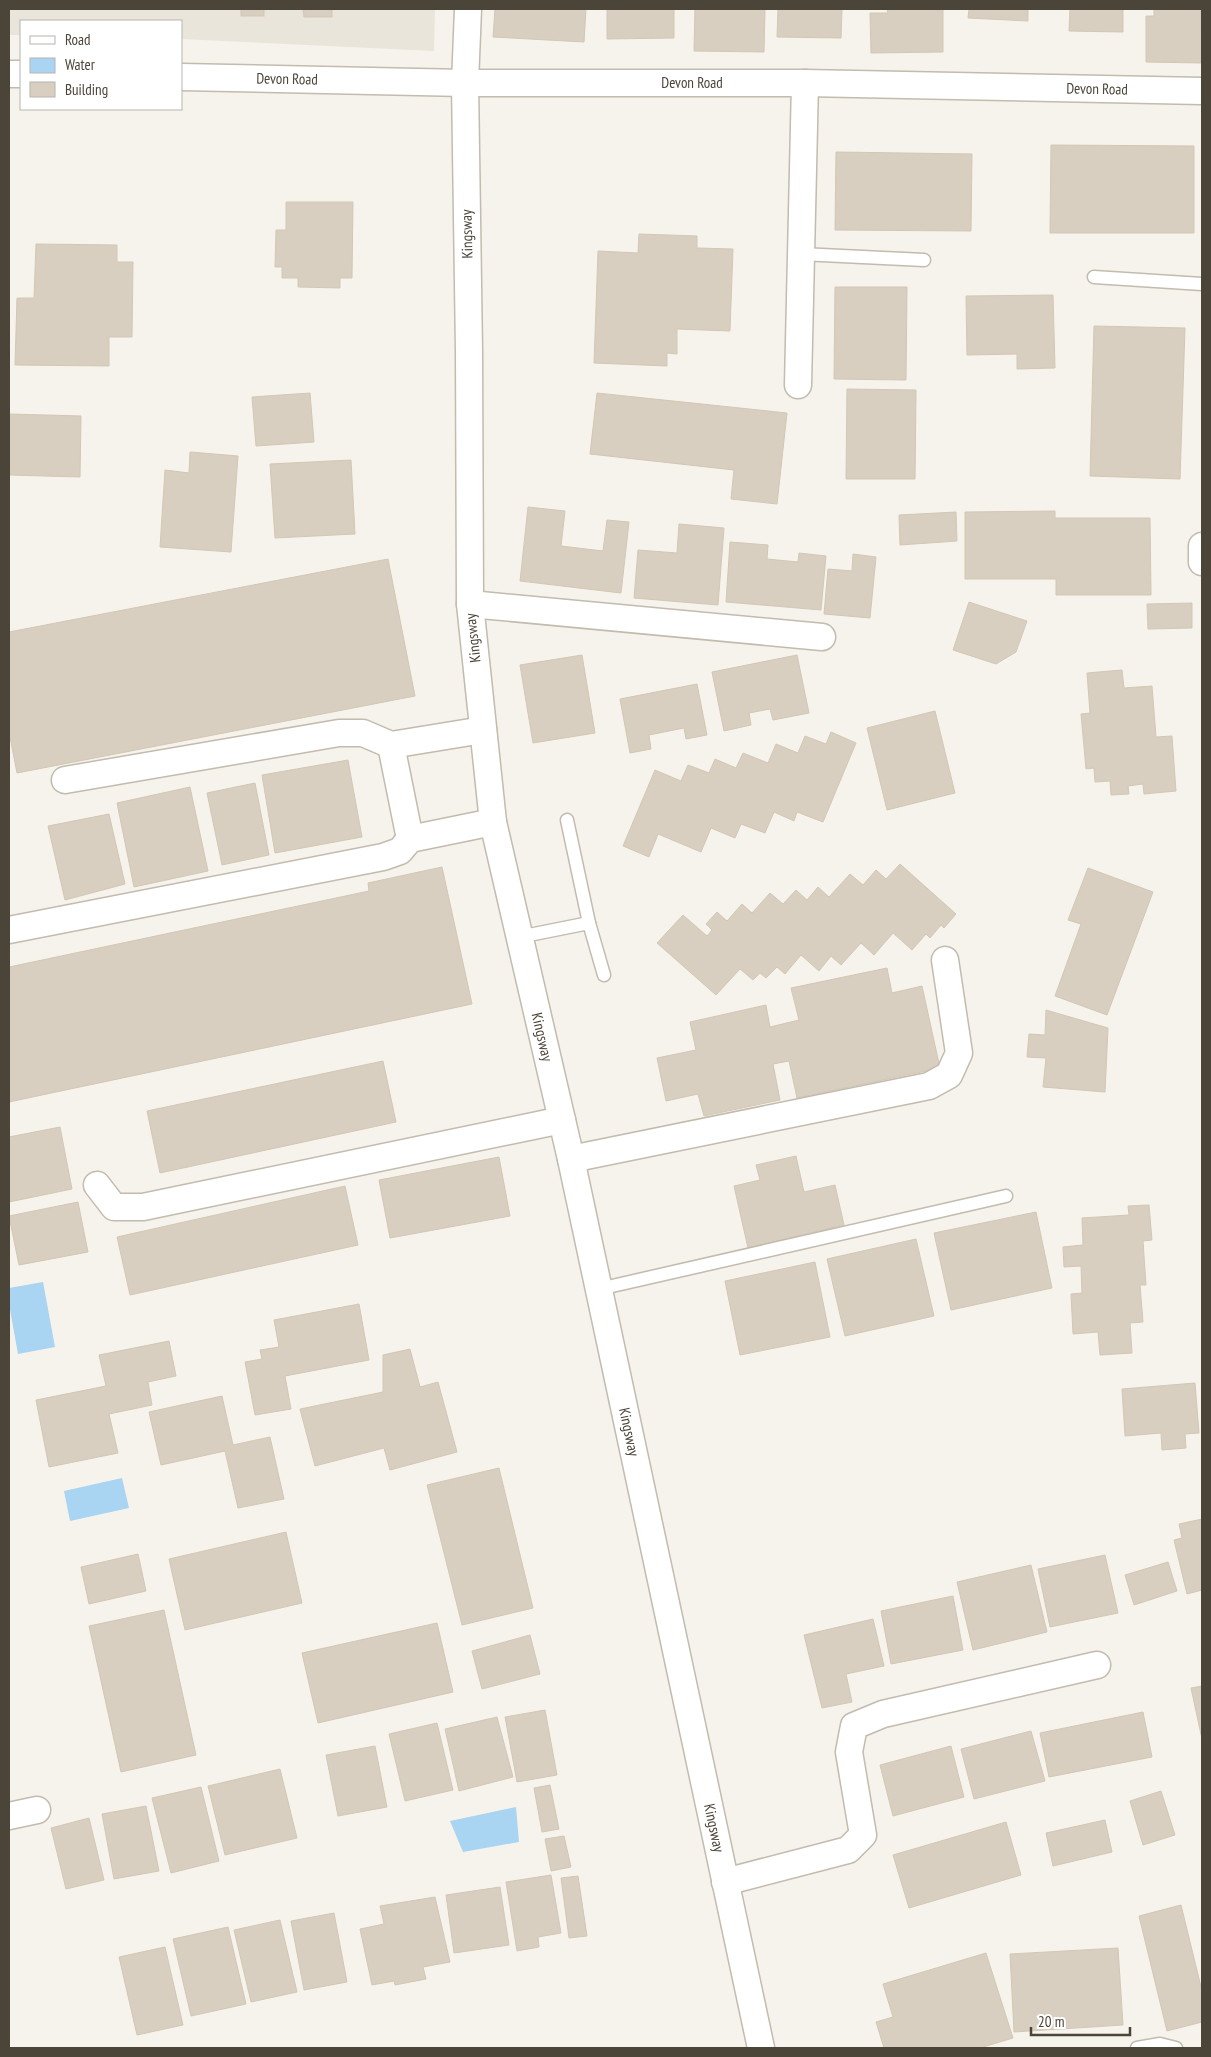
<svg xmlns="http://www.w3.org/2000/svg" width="1211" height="2057" font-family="'PT Sans Narrow',sans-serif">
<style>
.residential{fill:#eae5da}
.water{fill:#a9d4f2}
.building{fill:#d8cfc1;stroke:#d3c7b4}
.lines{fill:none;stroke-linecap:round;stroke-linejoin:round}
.service-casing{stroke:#c2bbae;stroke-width:15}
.minor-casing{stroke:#c2bbae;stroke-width:29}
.service{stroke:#fff;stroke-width:12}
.minor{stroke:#fff;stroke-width:26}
.labels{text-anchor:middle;stroke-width:5;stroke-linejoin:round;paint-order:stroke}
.street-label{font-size:15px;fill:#4b4439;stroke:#fff}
</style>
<rect width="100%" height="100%" fill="#f6f3ec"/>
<polygon class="residential" points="9,9 435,9 434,51 181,39 181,21 21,21 21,35 9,35"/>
<g class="water">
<polygon points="43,1282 55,1347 18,1354 9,1304 9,1288"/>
<polygon points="122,1478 129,1508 70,1521 64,1491"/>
<polygon points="516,1807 519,1842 463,1852 450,1821"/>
</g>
<g class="building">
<rect x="241" y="9" width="23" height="7"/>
<polygon points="303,9 332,9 332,17 304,17"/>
<polygon points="495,9 586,9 584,42 493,37"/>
<polygon points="607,9 674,9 674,38 607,39"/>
<polygon points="695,9 765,9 764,52 694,51"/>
<polygon points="778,9 842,9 841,38 777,37"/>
<polygon points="887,9 943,9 943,52 871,53 870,13 888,13"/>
<polygon points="969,9 1028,9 1028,21 968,18"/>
<polygon points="1070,9 1123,9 1123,32 1069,31"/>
<polygon points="1154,9 1201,9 1202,63 1146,62 1146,16 1154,16"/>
<polygon points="1051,145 1194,146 1194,233 1050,233"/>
<polygon points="836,152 972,154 971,231 835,230"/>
<polygon points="286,202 353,202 352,278 340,278 340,288 298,287 298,278 282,278 282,267 275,267 276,230 286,230"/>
<polygon points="639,234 697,236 697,248 733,249 730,331 677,329 677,354 667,353 667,366 594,363 598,251 638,253"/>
<polygon points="36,244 117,245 117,262 133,262 132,337 109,337 109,366 15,365 17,298 34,298"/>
<polygon points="835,287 907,287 906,380 834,379"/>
<polygon points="1053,295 1055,368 1017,369 1017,354 967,355 966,296"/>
<polygon points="1094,326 1185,328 1180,479 1090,476"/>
<polygon points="847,389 916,390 915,479 846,479"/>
<polygon points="310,393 314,442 256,446 252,397"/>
<polygon points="597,393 787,413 777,504 731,499 734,470 590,454"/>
<polygon points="9,414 81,416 80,477 9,475"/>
<polygon points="190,452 238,456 231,552 160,547 165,470 189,473"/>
<polygon points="351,460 355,534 275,538 270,464"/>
<polygon points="528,507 565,511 561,546 603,551 607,520 629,522 621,593 520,581"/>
<polygon points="1055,511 1055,518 1150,518 1151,595 1056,595 1056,579 965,579 965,512"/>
<polygon points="956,512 957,541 900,545 899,515"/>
<polygon points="679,524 724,528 718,605 634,598 638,550 677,553"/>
<polygon points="730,542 768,545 767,559 798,562 799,553 826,556 821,610 726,602"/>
<polygon points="853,554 876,557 870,618 824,614 828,569 852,571"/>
<polygon points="388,559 415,696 17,773 9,732 9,632"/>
<polygon points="969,602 1027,621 1016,652 996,664 953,650"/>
<polygon points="1192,603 1192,628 1148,629 1147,604"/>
<polygon points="582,655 595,733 533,743 520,665"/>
<polygon points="797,655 809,713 773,720 770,709 749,713 751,725 724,731 712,672"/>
<polygon points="1122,670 1124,688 1152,686 1156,737 1172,736 1176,791 1144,794 1143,784 1128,786 1129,794 1111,795 1110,781 1095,782 1094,768 1086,769 1081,714 1090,713 1087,673"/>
<polygon points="697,684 707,735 686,739 684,728 649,735 651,749 630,753 620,699"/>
<polygon points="935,711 955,793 887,810 867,728"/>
<polygon points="831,732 856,743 823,822 797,812 794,821 774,812 765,833 741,824 735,838 711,828 701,852 658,834 649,857 623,846 655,770 681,781 688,765 709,773 715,759 736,768 743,753 768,763 776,744 798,753 805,736 826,744"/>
<polygon points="348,760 362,837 275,853 262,775"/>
<polygon points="255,783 269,855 222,865 207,793"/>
<polygon points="190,787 208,871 134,887 117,803"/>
<polygon points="109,814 125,884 65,900 48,826"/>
<polygon points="900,864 956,914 944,928 941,925 930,938 926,934 912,950 893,933 874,955 861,943 841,965 831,956 819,971 801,955 785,974 777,967 766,978 760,973 753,980 740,969 716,995 657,943 683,915 707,936 712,930 706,924 717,912 727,921 742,904 752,913 770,893 783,904 796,890 807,900 818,887 829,897 850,874 863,885 876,870 886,879"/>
<polygon points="442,867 472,1004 9,1102 9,967 369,891 368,883"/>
<polygon points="1088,868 1153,892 1107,1015 1055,996 1081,924 1068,920"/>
<polygon points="887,968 892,993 922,986 940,1068 797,1098 789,1061 773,1064 780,1100 704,1116 698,1094 666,1101 657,1058 696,1050 690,1022 766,1005 770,1027 799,1020 791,988"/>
<polygon points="1046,1010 1108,1028 1105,1092 1043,1087 1046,1058 1027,1057 1029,1034 1045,1035"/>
<polygon points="383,1061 396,1122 160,1173 147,1111"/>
<polygon points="60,1127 72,1189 9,1202 9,1137"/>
<polygon points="796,1156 804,1192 835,1185 844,1225 748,1248 734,1186 760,1180 756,1165"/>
<polygon points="499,1157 510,1216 390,1238 379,1180"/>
<polygon points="345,1186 358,1245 130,1295 117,1237"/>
<polygon points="78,1202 88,1252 19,1265 9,1216"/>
<polygon points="1149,1205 1152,1240 1143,1241 1146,1285 1140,1285 1143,1322 1130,1323 1132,1353 1100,1355 1098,1332 1073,1334 1071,1294 1082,1293 1081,1266 1064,1267 1063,1247 1083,1245 1082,1218 1129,1215 1128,1206"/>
<polygon points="1036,1212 1052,1288 951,1310 934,1233"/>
<polygon points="916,1239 934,1316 845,1336 827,1259"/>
<polygon points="815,1262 830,1337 740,1355 725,1281"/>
<polygon points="359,1304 369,1360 285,1376 291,1409 255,1415 245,1362 262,1359 260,1350 279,1347 274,1320"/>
<polygon points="169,1341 176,1376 148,1382 152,1405 109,1414 118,1453 49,1467 36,1400 106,1386 99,1355"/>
<polygon points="410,1349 420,1387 438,1382 457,1452 390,1470 384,1448 315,1466 300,1409 383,1392 383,1355"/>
<polygon points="1195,1383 1199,1433 1185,1434 1186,1448 1162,1450 1161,1433 1125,1436 1122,1389"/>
<polygon points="222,1396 233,1445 270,1437 284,1499 238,1508 225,1451 161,1465 149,1412"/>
<polygon points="499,1468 533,1608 462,1625 427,1485"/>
<polygon points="1202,1519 1202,1590 1187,1594 1174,1540 1182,1538 1179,1524"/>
<polygon points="286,1532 302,1603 185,1630 169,1559"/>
<polygon points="138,1554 146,1591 89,1604 81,1567"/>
<polygon points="1105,1555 1118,1613 1050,1627 1038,1569"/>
<polygon points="1168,1562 1177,1591 1134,1605 1125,1575"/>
<polygon points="1031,1565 1047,1632 973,1650 957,1582"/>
<polygon points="953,1596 963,1650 891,1664 881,1611"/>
<polygon points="164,1610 196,1755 121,1772 89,1626"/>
<polygon points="873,1619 884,1666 846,1674 852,1702 822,1708 804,1635"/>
<polygon points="437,1623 453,1692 318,1723 302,1653"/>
<polygon points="530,1635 540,1674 482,1689 472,1651"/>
<polygon points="1202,1686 1202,1739 1191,1688"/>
<polygon points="545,1710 557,1775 517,1782 505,1717"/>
<polygon points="1143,1712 1152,1757 1049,1777 1040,1733"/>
<polygon points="497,1717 513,1777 459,1791 445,1729"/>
<polygon points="437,1723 453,1790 405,1801 389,1734"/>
<polygon points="1031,1731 1045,1781 974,1799 961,1749"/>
<polygon points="375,1746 387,1807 338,1816 326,1755"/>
<polygon points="951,1746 964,1797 893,1816 880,1765"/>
<polygon points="280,1769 297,1838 225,1855 208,1786"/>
<polygon points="550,1785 559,1829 542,1832 534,1788"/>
<polygon points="201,1787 219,1861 171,1873 152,1798"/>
<polygon points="1161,1791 1175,1835 1143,1845 1130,1801"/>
<polygon points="146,1806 159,1871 114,1879 102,1814"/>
<polygon points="89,1818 104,1880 66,1889 51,1828"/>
<polygon points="1105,1820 1112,1852 1053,1866 1046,1833"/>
<polygon points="1006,1822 1021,1875 909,1908 893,1855"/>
<polygon points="564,1836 571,1867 551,1871 545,1839"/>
<polygon points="551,1875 561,1933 538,1937 539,1947 517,1951 506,1882"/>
<polygon points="578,1876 587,1936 569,1938 561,1878"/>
<polygon points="500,1887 509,1945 454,1953 446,1895"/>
<polygon points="435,1897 450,1962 423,1967 426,1979 395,1985 394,1981 372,1985 360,1929 384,1924 380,1906"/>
<polygon points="1181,1905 1202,1991 1202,2022 1167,2031 1139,1916"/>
<polygon points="334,1913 347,1982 304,1990 291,1921"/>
<polygon points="280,1920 297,1992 251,2002 234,1930"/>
<polygon points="228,1927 246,2004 191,2016 173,1939"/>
<polygon points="165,1947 183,2025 137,2035 119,1957"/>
<polygon points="1118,1948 1123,2025 1014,2032 1010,1954"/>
<polygon points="986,1953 1013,2038 980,2048 884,2048 876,2022 893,2017 883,1984"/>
</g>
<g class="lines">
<g class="service-casing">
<g id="service">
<polyline points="801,254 924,260"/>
<polyline points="1094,277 1202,284"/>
<polyline points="567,820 589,923"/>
<polyline points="519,937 589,923 604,975"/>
<polyline points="599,1289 1006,1196"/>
<polyline points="1137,2048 1160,2044 1176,2048"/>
</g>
</g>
<g class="minor-casing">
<g id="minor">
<polyline points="468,9 465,83 469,351 470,604 493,822 571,1159 761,2048"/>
<polyline points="9,74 21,74"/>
<polyline points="181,77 465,83 805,83 1202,91"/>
<polyline points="798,385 805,83"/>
<polyline points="1202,562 1202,546"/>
<polyline points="470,604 822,637"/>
<polyline points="391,745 410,839"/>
<polyline points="65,780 339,733 363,733 391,745 483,730"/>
<polyline points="9,930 383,857 400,851 410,839 493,822"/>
<polyline points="571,1159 929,1086 949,1075 959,1053 945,960"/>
<polyline points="97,1185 114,1207 143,1207 562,1120"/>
<polyline points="9,1816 37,1810"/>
<polyline points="725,1882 848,1850 863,1835 849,1752 854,1726 883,1714 1097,1665"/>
</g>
</g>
<use href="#service" class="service"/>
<use href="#minor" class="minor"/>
</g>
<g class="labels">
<g class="street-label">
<text transform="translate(287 79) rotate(1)" y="5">Devon Road</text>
<text x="692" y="88">Devon Road</text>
<text transform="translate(1097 89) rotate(1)" y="5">Devon Road</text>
<text transform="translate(467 234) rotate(-91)" y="5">Kingsway</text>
<text transform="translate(473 638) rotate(-96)" y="5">Kingsway</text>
<text transform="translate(542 1037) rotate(77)" y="5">Kingsway</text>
<text transform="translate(629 1432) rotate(78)" y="5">Kingsway</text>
<text transform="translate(714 1828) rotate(78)" y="5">Kingsway</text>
</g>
</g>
<rect width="1211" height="2057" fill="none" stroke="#4b4439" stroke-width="20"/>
<rect x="20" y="20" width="162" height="90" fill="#ffffff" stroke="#b7b4b0"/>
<rect x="30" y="36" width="25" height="8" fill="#ffffff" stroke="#b7b4b0"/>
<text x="65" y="45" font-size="15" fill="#4b4439">Road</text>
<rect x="30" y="58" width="25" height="15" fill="#a9d4f2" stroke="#b7b4b0"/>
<text x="65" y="70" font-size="15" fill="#4b4439">Water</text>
<rect x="30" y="82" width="25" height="15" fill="#d8cfc1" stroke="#b7b4b0"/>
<text x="65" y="95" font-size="15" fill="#4b4439">Building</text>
<path d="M1031 2027v8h99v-8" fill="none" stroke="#4b4439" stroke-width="2.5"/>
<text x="1038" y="2027" font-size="15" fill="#4b4439" stroke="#ffffff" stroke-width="4" paint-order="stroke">20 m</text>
</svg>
